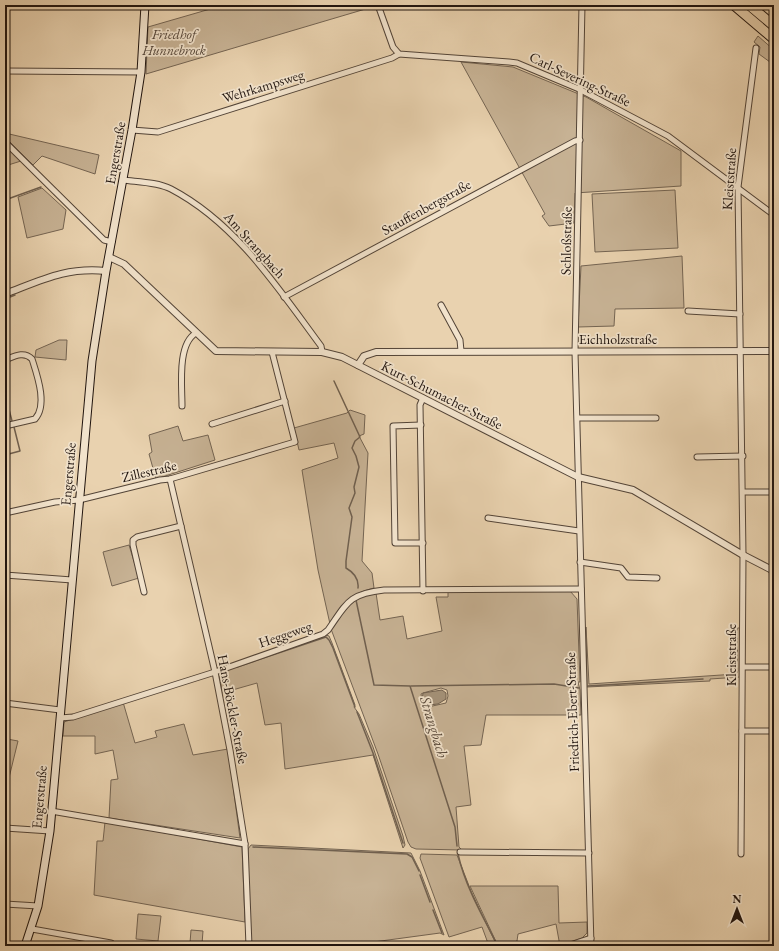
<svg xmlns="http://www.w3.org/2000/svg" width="779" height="951" font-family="'EB Garamond',serif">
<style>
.green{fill:#c7b294;stroke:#746452;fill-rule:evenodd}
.water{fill:#a59279;stroke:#70604f}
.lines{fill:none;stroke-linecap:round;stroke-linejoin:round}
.stream{stroke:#70604f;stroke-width:1.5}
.minor-casing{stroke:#534437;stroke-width:7}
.tertiary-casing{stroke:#534437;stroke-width:8}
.secondary-casing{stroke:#21150f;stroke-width:9}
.motorway-casing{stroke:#21150f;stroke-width:11}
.minor{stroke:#f1e2cb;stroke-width:5}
.tertiary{stroke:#f1e2cb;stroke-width:6}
.secondary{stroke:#f1e2cb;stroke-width:7}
.motorway{stroke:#e9d2af;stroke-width:9}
.labels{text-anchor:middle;stroke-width:3.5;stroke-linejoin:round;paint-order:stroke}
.park-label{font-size:14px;font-style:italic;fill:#534437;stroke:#f1e2cb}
.street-label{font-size:14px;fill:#21150f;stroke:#f1e2cb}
.water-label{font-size:15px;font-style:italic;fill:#564739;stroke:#f1e2cb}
</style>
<rect width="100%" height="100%" fill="#e9d2af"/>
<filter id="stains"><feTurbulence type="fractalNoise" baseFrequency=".005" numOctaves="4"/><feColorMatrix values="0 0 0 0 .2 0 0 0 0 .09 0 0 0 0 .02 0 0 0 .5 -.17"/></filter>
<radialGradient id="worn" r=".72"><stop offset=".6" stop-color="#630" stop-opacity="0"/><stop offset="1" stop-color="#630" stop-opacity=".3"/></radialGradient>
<g class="green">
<polygon points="224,5 379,5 146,74 148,27"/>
<polygon points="758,36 774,50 774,65 759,54 760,47 754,42"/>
<polygon points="461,62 513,67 586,97 681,151 681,186 575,193 574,223 549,226 542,216 545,214"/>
<polygon points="5,133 99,155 95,174 42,156 33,165 5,137"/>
<polygon points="5,145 21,161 5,166"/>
<polygon points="42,188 66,210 63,229 27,238 18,197"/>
<polygon points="675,190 678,248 595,252 592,194"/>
<polygon points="682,256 684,308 615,309 614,326 578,327 581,266"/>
<polygon points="59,340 67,340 66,360 35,357 36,350"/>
<path d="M350 410 365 415 364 434 359 436 368 453 362 561 372 573 374 588C349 594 344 604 330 624L318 570 302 470 338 458 334 443 299 450 294 428 347 413Z"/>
<polygon points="178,426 183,441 208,435 215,460 156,479 149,454 152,452 149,435"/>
<polygon points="129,545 139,578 112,586 103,552"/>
<path d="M570 591 577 599 580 682H578L580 690 581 715H486L481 745 464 746 471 805 456 807 459 847 462 850 416 849 411 847 408 842 378 754 331 629 353 598 376 593 380 620 403 616 407 639 442 631 436 597H448V592ZM441 688 447 690 448 696 446 703 428 707 422 701 421 694 423 693Z"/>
<polygon points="586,627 589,684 736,674 738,671 737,628 740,628 740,677 710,679 710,681 587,687"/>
<polygon points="326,635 329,636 332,643 355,705 354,707 359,714 373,747 403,836 405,845 403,848 373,755 285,769 281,723 265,725 257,683 222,693 221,692 218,673"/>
<polygon points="123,702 135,743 157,737 155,731 184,724 193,755 228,749 240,838 109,818 111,780 118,779 113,750 95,754 95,736 63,736 64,722"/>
<polygon points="7,739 18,741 7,786 5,787"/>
<polygon points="105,822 242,847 245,922 94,895 97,841 103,841"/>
<polygon points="251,845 411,853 420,871 444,935 440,933 366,943 250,946 248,849"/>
<polygon points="421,854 457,855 471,891 497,946 489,946 482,927 449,937 420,858"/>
<polygon points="470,886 558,886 559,923 587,922 587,933 582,938 560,946 556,924 518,934 517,941 504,946 498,946"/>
<polygon points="138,914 161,916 158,941 136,939"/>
<polygon points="191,930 203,931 202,944 190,943"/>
<polygon points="155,942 185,945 185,946 155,946"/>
</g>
<polygon class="water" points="442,690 446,693 446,699 438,704 429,705 422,700 423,693"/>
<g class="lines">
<g class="stream">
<polyline points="5,200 41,187"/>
<polyline points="5,299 15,295"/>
<path d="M334 381 360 437 355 441 352 448 356 456 359 467 354 487 355 493 349 508 352 517 346 561V568C353 572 359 579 358 588"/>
<polyline points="5,394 12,421"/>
<polyline points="5,455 20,451 14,427"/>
<polyline points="356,600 374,685 410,686 455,827 457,846"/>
<polyline points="237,667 326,637 329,640 333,648 355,707"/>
<polyline points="219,676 222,692"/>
<polyline points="411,686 554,684 579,688"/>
<polyline points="588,686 703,679"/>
<polyline points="357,712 373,753 403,843"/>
<polyline points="253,847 407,854 412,857 419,871"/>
<path d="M458 854C465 886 483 917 498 946"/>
<polyline points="420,875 430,902"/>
<polyline points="433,910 442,933"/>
</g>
<g class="minor-casing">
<g id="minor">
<polyline points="378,5 393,47 399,54 509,62 517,63 579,89 668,136 774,215"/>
<polyline points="582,5 575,352 591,946"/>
<polyline points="5,71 141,72"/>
<polyline points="132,130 158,132 392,58 399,54"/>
<polyline points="5,142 104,240 112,242"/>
<path d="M123 180C138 182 157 182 171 189 236 223 278 288 321 346L322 352"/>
<polyline points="284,297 575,141 580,140"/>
<polyline points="441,305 460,340 461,351"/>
<polyline points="688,311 740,314"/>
<path d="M5 360C15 356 24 351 32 359 37 375 48 405 35 419L5 426"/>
<polyline points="423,398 420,405 423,591"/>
<path d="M182 406C182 386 177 344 196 333"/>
<polyline points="578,418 656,418"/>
<polyline points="212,424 285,401"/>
<polyline points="421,425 393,426 395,543 423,543"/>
<polyline points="697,457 743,456"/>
<polyline points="170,479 215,672 230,750 245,844 249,946"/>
<polyline points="743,492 774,492"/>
<polyline points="5,513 55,502 79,500 160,480 170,479 295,442 272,352"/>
<polyline points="488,518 579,531"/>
<polyline points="580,562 621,568 628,577 657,578"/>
<polyline points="5,575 72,580"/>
<polyline points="144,592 133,545 133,540 137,537 181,526"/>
<polyline points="743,667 774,667"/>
<polyline points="5,703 60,710"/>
<path d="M60 718 73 717 215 672 323 634 328 630C347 603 348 594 384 590L581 589"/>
<polyline points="742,731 774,731"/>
<polyline points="51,811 245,844"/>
<polyline points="5,828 50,831"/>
<polyline points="460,852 589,853"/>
<polyline points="741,854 743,555 738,187 756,48"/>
<polyline points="5,904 38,906"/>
<polyline points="32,929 111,943"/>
<polyline points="567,946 591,938"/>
</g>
</g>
<g class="tertiary-casing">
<g id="tertiary">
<polyline points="109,257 124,264 216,351 322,352 342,357 578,477 633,490 743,555 774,571"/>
<path d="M5 294C42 280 66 267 106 271"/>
<polyline points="358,365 364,356 376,352 774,351"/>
</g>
</g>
<g class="secondary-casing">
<polyline id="secondary" points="25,946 38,906 50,831 92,361 106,271 132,130 141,72 145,5"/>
</g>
<g class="motorway-casing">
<g id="motorway">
<polyline points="734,5 774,39"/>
<polyline points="749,5 774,26"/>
</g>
</g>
<use href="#minor" class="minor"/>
<use href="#tertiary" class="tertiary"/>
<use href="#secondary" class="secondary"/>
<use href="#motorway" class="motorway"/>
</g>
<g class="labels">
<g class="park-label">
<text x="174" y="39">Friedhof<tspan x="174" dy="16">Hunnebrock</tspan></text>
</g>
<g class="street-label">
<text transform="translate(580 79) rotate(25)" y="5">Carl-Severing-Straße</text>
<text transform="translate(263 86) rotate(-17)" y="5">Wehrkampsweg</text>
<text transform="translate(115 153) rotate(-80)" y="5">Engerstraße</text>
<text transform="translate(729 179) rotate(-86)" y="5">Kleiststraße</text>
<text transform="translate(426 207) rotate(-29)" y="5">Stauffenbergstraße</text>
<text transform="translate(566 241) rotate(-89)" y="5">Schloßstraße</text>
<text transform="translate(255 245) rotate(48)" y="5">Am Strangbach</text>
<text x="618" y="344">Eichholzstraße</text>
<text transform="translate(442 395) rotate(27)" y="5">Kurt-Schumacher-Straße</text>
<text transform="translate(149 471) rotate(-13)" y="5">Zillestraße</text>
<text transform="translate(68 474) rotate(-85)" y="5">Engerstraße</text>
<text transform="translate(285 634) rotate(-19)" y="5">Heggeweg</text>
<text transform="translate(731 655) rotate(-90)" y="5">Kleiststraße</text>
<text transform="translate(233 709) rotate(79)" y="5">Hans-Böckler-Straße</text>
<text transform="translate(572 712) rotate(-92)" y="5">Friedrich-Ebert-Straße</text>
<text transform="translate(39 797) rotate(-85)" y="5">Engerstraße</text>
</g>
<g class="water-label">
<text transform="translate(434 727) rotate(73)" y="5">Strangbach</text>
</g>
</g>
<rect width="779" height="951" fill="none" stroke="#e9d2af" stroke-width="20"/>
<rect x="6" y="6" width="767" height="939" fill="none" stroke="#21150f" stroke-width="2"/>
<rect x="10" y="10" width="759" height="931" fill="none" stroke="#21150f"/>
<g transform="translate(737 909)" stroke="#f1e2cb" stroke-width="3" paint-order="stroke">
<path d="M0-3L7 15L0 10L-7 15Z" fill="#21150f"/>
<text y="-6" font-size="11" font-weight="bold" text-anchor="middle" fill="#21150f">N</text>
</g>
<rect width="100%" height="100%" filter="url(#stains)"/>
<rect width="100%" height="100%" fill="url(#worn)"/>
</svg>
